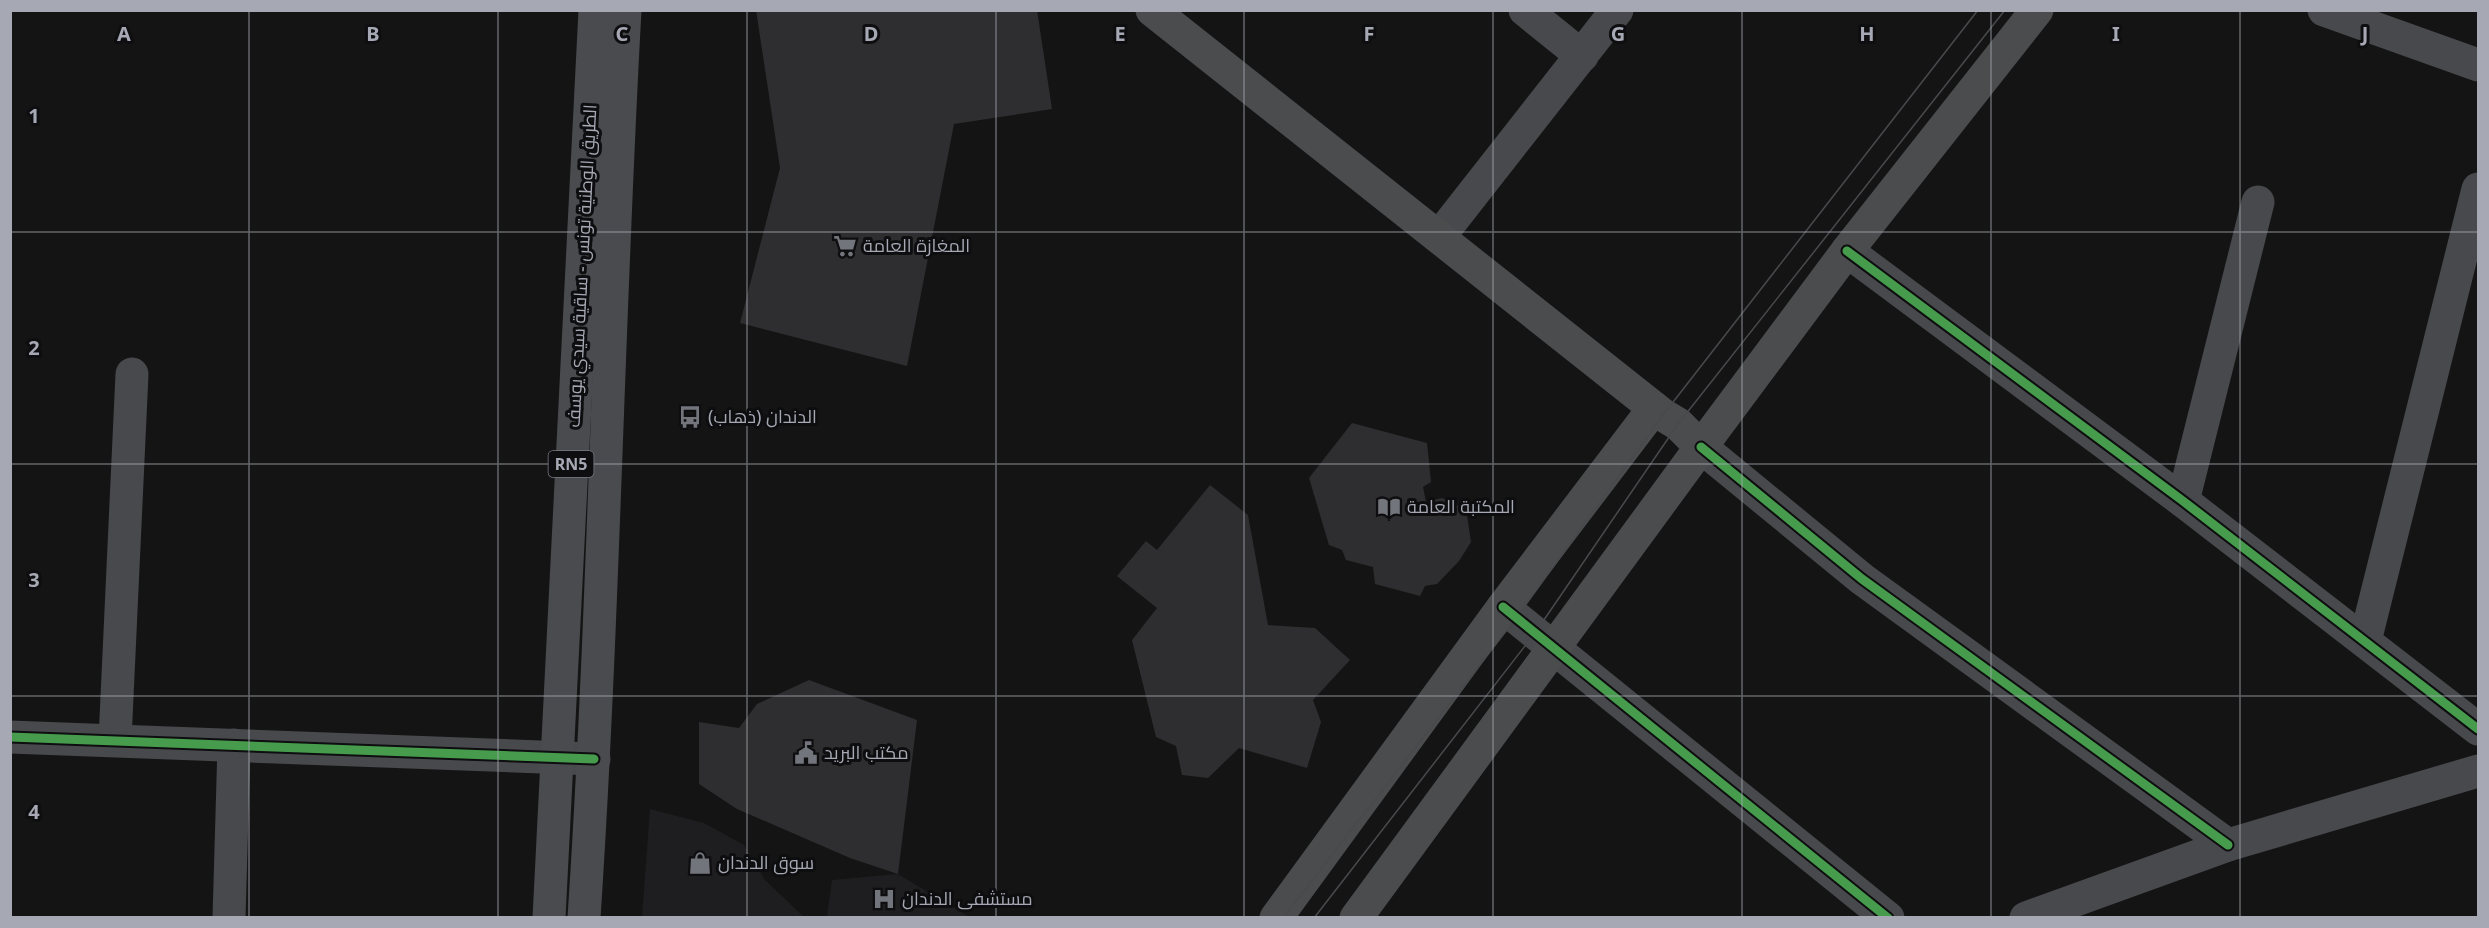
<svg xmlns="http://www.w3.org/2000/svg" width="2489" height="928" font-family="'Noto Sans',Cairo,sans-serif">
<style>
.built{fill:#1e1e20}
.building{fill:#2e2e30}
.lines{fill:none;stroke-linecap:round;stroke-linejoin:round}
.minor{stroke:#48494c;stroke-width:33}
.major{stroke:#4b4c4e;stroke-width:33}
.highway{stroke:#4a4b4e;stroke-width:33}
.tram{stroke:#494a4d;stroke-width:1.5}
.cycleway-casing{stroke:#0e0e10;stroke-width:13}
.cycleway{stroke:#469c4c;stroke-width:9}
.grid{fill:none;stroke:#a6a9b4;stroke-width:1.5;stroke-opacity:0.55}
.labels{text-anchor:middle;stroke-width:6;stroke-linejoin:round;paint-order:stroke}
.shield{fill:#0e0e10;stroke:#787a83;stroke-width:1.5}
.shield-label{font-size:16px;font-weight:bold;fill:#a6a9b4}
.poi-label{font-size:18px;fill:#a6a9b4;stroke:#0e0e10;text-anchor:start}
.street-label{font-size:18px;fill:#a6a9b4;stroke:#0e0e10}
.grid-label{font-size:20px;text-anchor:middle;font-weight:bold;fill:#a6a9b4;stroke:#0e0e10;stroke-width:6;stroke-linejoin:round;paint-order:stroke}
</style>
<rect width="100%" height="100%" fill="#141414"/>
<g class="built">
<polygon points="650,809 704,823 744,845 765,880 804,917 642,917"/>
<polygon points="898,874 969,917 827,917 832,880"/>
</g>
<g class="building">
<polygon points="756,10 1037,10 1052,109 954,124 907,366 740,323 780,168"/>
<polygon points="1352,423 1427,443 1431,482 1423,487 1426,502 1442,498 1466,509 1471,542 1459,561 1437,584 1425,586 1420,596 1375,584 1373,567 1346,560 1342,550 1329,545 1309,478"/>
<polygon points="1210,485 1248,515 1268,625 1315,628 1350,660 1313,700 1321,722 1307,768 1239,748 1208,778 1182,775 1176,746 1156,737 1132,640 1157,608 1117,576 1146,541 1157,550"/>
<polygon points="809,680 917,720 898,874 850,858 737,809 699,784 699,722 739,728 757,704"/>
</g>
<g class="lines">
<g class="minor">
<polyline points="1525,10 1582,56"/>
<polyline points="2324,10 2478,65"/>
<polyline points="1439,237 1617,10"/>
<polyline points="1847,251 2183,501 2478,729"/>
<polyline points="1701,447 1862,579 2228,845"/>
<polyline points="2183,501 2258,202"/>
<polyline points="1503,607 1888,918"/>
<polyline points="2365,641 2478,189"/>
<polyline points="10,737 594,759"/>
<polyline points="115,740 132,374"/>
<polyline points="229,918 234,745"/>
<polyline points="2026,918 2228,845 2478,771"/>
</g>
<g class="major">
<polyline points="1152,10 1663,415 1678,424 1701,447"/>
<polyline points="1276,918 1503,607 1654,408"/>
<polyline points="1356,918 1701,447 1847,251 2037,10"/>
</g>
<g class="highway">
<polyline points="549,918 595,10"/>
<path d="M584 918C604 615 608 313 625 10"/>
</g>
<g class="tram">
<polyline points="1283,918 1517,617 1663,415 1978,10"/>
<polyline points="1314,918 1535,633 1678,424 2005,10"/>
</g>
<g class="cycleway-casing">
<g id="cycleway">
<polyline points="1847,251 2183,501 2478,729"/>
<polyline points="1701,447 1862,579 2228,845"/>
<polyline points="1503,607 1888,918"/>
<polyline points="10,737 594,759"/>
</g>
</g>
<use href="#cycleway" class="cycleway"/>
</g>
<path class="grid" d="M249 10V918M498 10V918M747 10V918M996 10V918M1244 10V918M1493 10V918M1742 10V918M1991 10V918M2240 10V918M10 232H2478M10 464H2478M10 696H2478"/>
<defs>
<g id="supermarket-bare" transform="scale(1.8)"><path d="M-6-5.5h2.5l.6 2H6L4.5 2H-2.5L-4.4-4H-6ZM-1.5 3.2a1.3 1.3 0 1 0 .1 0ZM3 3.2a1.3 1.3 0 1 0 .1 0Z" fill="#73757c" stroke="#0e0e10" stroke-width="2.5" paint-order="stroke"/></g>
<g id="bus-bare" transform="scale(1.8)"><path d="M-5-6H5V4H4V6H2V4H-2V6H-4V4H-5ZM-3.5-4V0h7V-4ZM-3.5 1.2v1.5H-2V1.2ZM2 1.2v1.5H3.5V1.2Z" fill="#73757c" stroke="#0e0e10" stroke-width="2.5" paint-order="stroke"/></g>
<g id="library-bare" transform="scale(1.8)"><path d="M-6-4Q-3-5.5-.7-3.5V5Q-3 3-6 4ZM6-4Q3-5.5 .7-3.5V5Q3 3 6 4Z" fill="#73757c" stroke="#0e0e10" stroke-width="2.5" paint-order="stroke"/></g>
<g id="civic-bare" transform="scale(1.8)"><path d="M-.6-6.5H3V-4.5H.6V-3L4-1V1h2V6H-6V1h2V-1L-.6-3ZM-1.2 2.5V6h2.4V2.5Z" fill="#73757c" stroke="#0e0e10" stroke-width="2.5" paint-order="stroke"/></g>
<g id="shop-bare" transform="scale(1.8)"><path d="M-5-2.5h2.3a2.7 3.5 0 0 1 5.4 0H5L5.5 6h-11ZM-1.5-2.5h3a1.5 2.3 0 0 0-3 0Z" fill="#73757c" stroke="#0e0e10" stroke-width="2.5" paint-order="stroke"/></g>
<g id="hospital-bare" transform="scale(1.8)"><path d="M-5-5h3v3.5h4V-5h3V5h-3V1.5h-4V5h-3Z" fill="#73757c" stroke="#0e0e10" stroke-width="2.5" paint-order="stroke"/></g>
</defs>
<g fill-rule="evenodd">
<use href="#supermarket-bare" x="845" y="246"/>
<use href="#bus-bare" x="690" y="417"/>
<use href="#library-bare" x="1389" y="507"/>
<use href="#civic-bare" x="806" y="753"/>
<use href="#shop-bare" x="700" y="863"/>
<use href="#hospital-bare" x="884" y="899"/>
</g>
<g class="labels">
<rect class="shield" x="548.5" y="451" width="45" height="26" rx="4.5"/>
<g class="shield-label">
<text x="571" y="470">RN5</text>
</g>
<g class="poi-label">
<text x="863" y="252">المغازة العامة</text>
<text x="708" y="423">الدندان (ذهاب)</text>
<text x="1407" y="513">المكتبة العامة</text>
<text x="824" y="759">مكتب البريد</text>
<text x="718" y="869">سوق الدندان</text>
<text x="902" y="905">مستشفى الدندان</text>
</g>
<g class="street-label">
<text transform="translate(582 266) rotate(-87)" y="6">الطريق الوطنية تونس - ساقية سيدي يوسف</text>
</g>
</g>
<g class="grid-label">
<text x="124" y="41">A</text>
<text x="373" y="41">B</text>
<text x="622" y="41">C</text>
<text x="871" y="41">D</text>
<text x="1120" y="41">E</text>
<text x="1369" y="41">F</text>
<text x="1618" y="41">G</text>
<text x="1867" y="41">H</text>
<text x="2116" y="41">I</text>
<text x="2365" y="41">J</text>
<text x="34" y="123">1</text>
<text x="34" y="355">2</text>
<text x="34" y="587">3</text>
<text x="34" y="819">4</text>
</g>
<rect width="2489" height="928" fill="none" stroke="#a6a9b4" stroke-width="24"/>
</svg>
